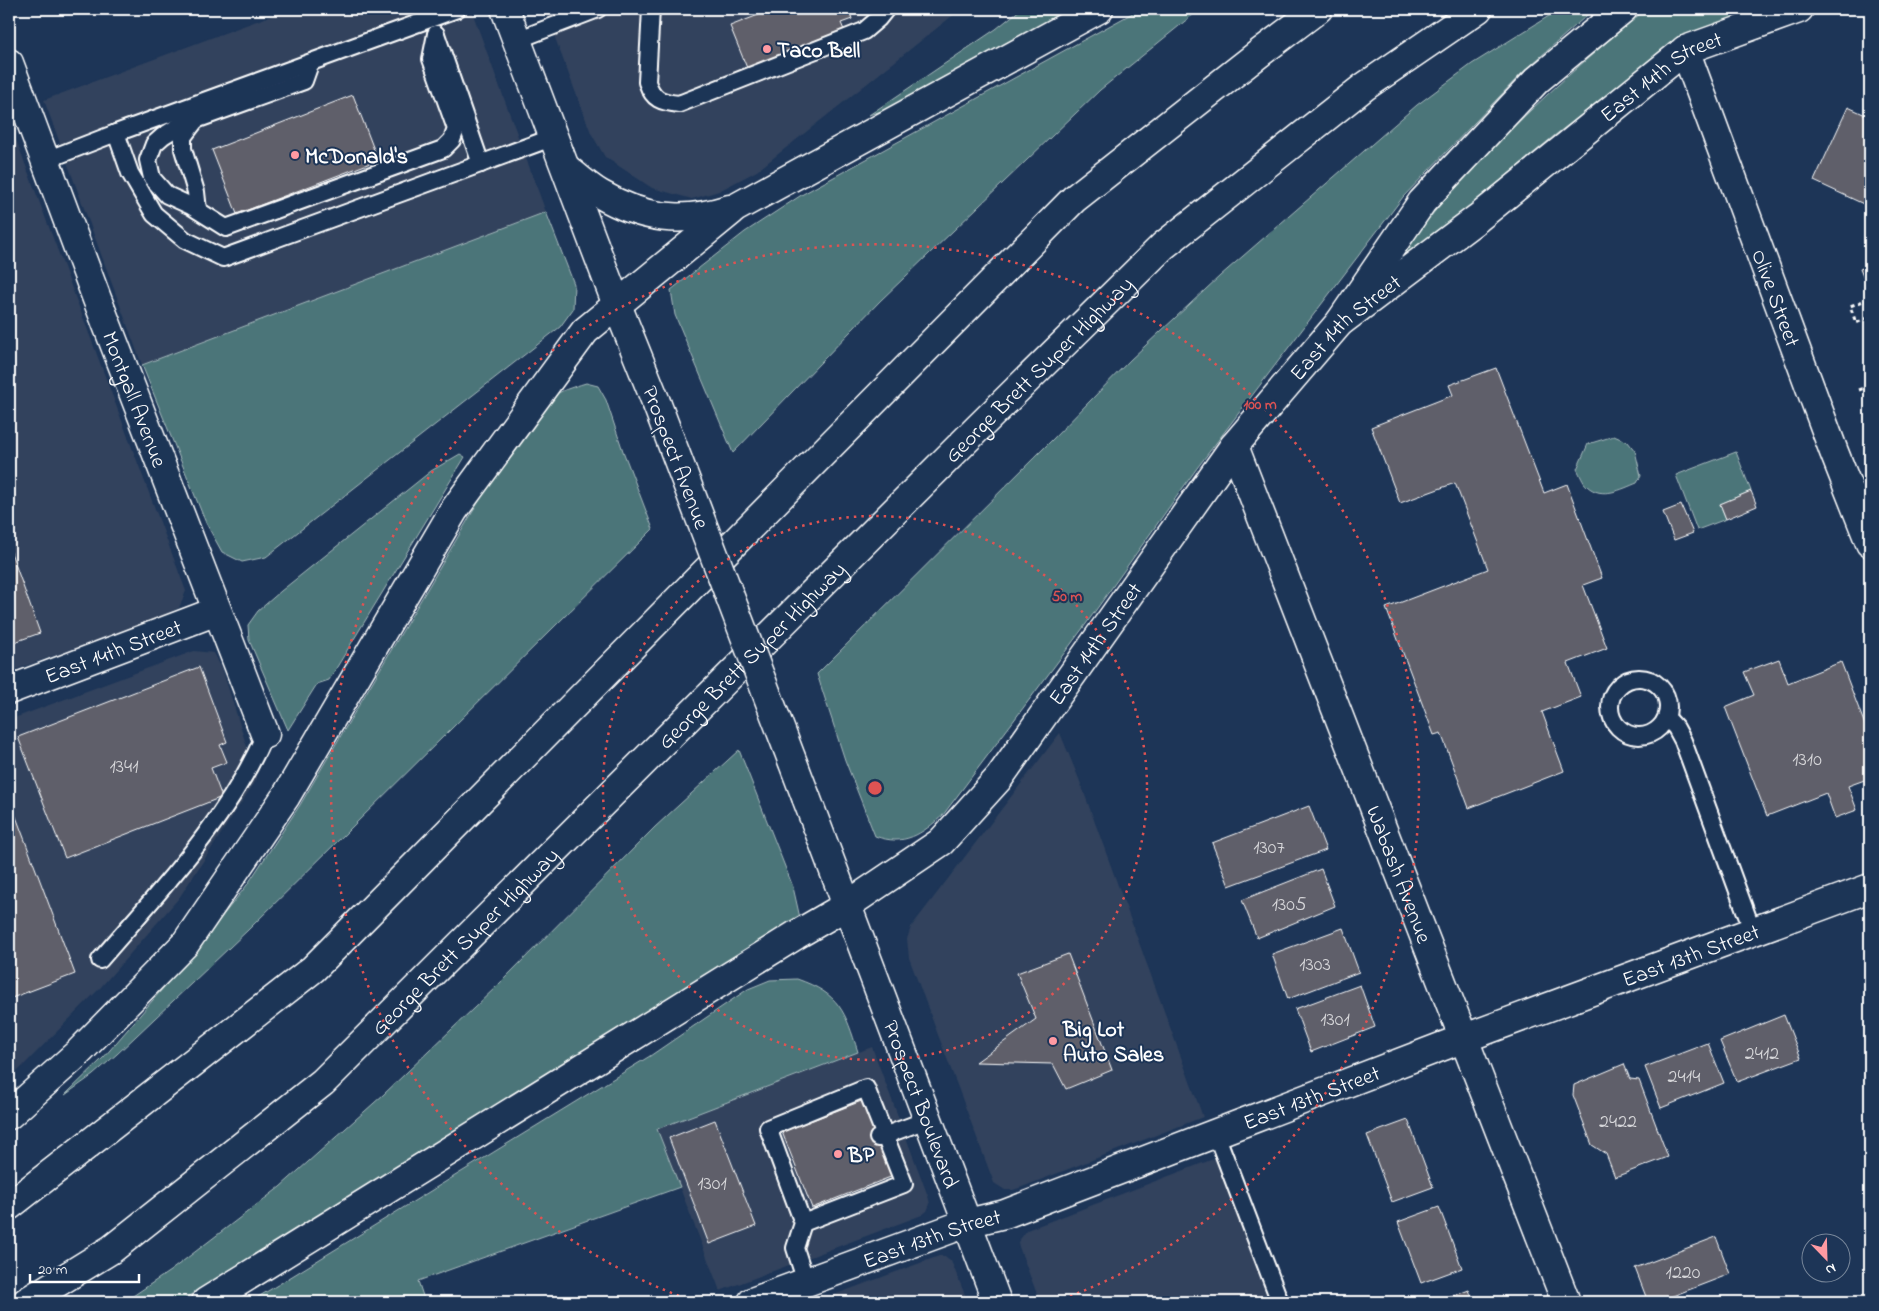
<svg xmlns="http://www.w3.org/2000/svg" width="1879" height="1311" font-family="'Indie Flower',sans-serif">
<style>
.built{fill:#31425d}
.green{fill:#4c7479;stroke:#a6babc}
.building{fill:#5f5f6a;stroke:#fff}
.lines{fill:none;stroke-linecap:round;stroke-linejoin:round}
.service-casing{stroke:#fff;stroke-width:20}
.minor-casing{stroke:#fff;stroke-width:31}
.tertiary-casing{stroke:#fff;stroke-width:31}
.secondary-casing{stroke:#fff;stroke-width:31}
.motorway-casing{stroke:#fff;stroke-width:31}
.path{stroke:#fff;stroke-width:3;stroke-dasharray:4 4;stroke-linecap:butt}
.service{stroke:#1d3557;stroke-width:16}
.minor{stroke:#1d3557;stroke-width:28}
.tertiary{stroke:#1d3557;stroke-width:28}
.secondary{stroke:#1d3557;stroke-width:28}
.motorway{stroke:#1d3557;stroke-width:28}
.secondary-bridge-casing{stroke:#fff;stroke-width:31;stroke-linecap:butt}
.secondary-bridge{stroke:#1d3557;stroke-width:28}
.ring{fill:none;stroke:#de5353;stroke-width:2.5;stroke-dasharray:2.5 5}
.poi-dot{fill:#ff9aa2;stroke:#1d3557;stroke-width:2}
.labels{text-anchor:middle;stroke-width:4;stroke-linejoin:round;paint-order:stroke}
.number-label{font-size:20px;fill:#d7d7da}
.poi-label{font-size:22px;font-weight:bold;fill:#fff;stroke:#1d3557;text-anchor:start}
.street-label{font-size:22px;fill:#fff;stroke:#1d3557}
.centre{fill:#de5353;stroke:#1d3557;stroke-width:2.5}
.ring-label{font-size:15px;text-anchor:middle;font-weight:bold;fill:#de5353;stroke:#1d3557;stroke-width:4;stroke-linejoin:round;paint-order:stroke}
</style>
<rect width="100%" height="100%" fill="#1d3557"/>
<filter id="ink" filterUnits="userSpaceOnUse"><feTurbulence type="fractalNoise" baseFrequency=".02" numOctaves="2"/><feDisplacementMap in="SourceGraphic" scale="10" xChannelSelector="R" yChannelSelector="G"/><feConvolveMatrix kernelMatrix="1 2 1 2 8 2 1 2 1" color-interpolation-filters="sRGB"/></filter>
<g filter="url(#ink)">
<g class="built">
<polygon points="289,9 471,9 546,212 142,365 44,100"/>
<polygon points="544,9 961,9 757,171 719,191 692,199 652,188 605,157 591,133"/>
<polygon points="9,121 186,591 179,608 158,618 9,672"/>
<polygon points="194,651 214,653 223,671 257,779 179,898 101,987 9,1080 9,720"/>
<polygon points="1060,733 1079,779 1203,1117 1022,1187 1013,1190 1005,1190 994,1183 909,958 907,939 911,927"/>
<polygon points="872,1047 928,1196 930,1204 927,1211 922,1215 720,1291 657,1129"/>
<polygon points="1216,1158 1269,1302 1040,1302 1019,1247 1018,1242 1027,1230"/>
<polygon points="939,1256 945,1256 951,1261 968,1302 815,1302"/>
</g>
<g class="green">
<polygon points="1021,9 1069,9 930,88 884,110 869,115 996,29"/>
<polygon points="1140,9 1200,9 1100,90 880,301 733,453 675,315 671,290 745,232 803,194"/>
<path d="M1560 9H1594L1522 73 1403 197 1197 468 1086 624 943 815C922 834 904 847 875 836L845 760 817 674 1052 440 1130 360 1220 276 1417 105 1472 64Z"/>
<path d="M1646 9H1765L1645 65 1554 136 1403 262 1401 254C1470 161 1558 82 1646 9Z"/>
<polygon points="546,212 574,284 573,309 560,327 266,557 242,562 222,552 206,523 142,365"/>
<path d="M586 383 598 386 606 400 623 451 653 529 248 930 117 1054 93 1075 65 1095 104 1057 189 958 247 885 300 805 525 423C544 397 556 392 586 383Z"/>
<path d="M1614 436 1628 442 1635 451 1641 476 1637 483C1622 489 1602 500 1587 486 1583 483 1580 474 1577 469L1588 444Z"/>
<polygon points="1736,452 1751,491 1720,504 1726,519 1697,530 1676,475"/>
<polygon points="460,454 465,457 329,680 317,684 288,730 249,640 248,625 258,611 281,591 431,471"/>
<polygon points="739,750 793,887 800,918 757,947 179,1302 124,1302 170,1271 280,1187 383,1095 497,986 655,827"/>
<path d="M797 979C840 994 845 1011 858 1052L657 1129 680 1187 418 1281 425 1302H250L650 1056 748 989 770 980Z"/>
</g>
<g class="building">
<polygon points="774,9 849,9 852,19 841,23 844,30 747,68 730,26"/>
<polygon points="353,95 378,160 237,214 212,150"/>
<polygon points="1848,107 1870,117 1870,207 1814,181"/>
<polygon points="1870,265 1870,294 1860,269"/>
<polygon points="1496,368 1544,493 1567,484 1602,578 1583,585 1607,648 1568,663 1581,697 1542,712 1564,771 1469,808 1441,733 1434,735 1386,608 1488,569 1455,483 1400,503 1371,427 1453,395 1449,385"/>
<polygon points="1751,491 1757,506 1726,519 1720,504"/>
<polygon points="1681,505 1693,533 1674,540 1663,512"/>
<polygon points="9,547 40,633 9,644"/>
<polygon points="1779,659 1788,683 1841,662 1870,738 1870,778 1848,786 1857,810 1835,818 1826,793 1767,816 1725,707 1754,695 1744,672"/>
<polygon points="199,667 227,742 220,745 227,762 211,768 222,797 65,858 18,737"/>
<polygon points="9,798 75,974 9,999"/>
<polygon points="1309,806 1326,850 1229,886 1212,843"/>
<polygon points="1321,869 1335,906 1257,938 1242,900"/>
<polygon points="1343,928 1359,972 1288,999 1272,954"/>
<polygon points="1068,954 1112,1070 1066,1089 1053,1064 976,1062 1036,1019 1017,973"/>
<polygon points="1360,985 1375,1027 1311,1052 1295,1009"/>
<polygon points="1784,1015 1801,1058 1737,1082 1720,1041"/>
<polygon points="1708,1043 1724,1083 1661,1108 1645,1067"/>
<polygon points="1624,1064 1630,1079 1639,1080 1668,1157 1615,1177 1606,1154 1592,1145 1573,1095 1574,1085"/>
<polygon points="864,1100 893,1176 812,1208 782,1132"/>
<polygon points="715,1120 756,1226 709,1244 669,1138"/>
<polygon points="1408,1120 1433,1187 1392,1202 1367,1135"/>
<polygon points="1439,1207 1462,1268 1421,1283 1398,1222"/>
<polygon points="1716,1237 1730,1274 1657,1302 1648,1302 1635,1268"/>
<polygon points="1469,1290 1474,1302 1437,1302"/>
</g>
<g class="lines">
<g class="service-casing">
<g id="service">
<polyline points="457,9 116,133 130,173 154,214 185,240 223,258 554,137"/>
<path d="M651 9 647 82C653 100 661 102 679 104L864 31 878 19 886 9"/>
<polyline points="436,34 481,164"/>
<polyline points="517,40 598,9"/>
<polyline points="310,64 304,81 179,126 163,136 154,144 148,160 152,178 167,195 191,206 226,228 443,149 452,140 456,129 431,59 436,34"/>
<polyline points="196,120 183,137 183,149 196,192 198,210"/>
<polyline points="46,160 116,133"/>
<circle cx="1639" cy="707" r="29"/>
<polyline points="1667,718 1676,728 1683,741 1753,932"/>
<path d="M100 960C161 889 228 820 265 734"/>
<polyline points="1216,1134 1280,1302"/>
<polyline points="878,1138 929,1119"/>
<polyline points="803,1223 904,1184 866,1088 768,1128 803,1223 795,1248 806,1282"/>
</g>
</g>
<g class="minor-casing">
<g id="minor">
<path id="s1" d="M1685 50 1834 452 1870 543"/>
<path id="s2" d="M9 63 97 299 265 734"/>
<path id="s3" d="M1234 446 1566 1302"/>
<path id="s4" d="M9 690 217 611"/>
<path id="s5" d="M752 1302 967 1223 1005 1214 1446 1045 1870 888"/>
</g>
</g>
<g class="tertiary-casing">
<g id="tertiary">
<path id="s6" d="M846 906 941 842 999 778 1234 446 1340 322 1478 218 1685 50 1799 9"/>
</g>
</g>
<g class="secondary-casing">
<g id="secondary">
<polyline points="505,9 617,305 656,402"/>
<path id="s7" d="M806 797 997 1302"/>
</g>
</g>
<g class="motorway-casing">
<g id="motorway">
<path d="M566 168C577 177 588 187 600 194 643 219 681 224 729 209"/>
<polyline points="1340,322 1422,202 1537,80 1623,9"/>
<polyline points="9,1115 77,1054 185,944 286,796 454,510 585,331 735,208 1099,9"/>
<polyline points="9,1206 313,969 1074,199 1261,52 1318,9"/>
<path id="s8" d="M26 1302 112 1249 323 1082 977 429 1163 246 1364 87 1478 9"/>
<polyline points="206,1302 796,935 846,906"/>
</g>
</g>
<g class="path">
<polyline points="1870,311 1866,300 1850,306 1856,323 1870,317"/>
<polyline points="1859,390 1870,386"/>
</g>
<use href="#service" class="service"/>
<use href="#minor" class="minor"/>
<use href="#tertiary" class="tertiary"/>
<use href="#secondary" class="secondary"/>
<use href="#motorway" class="motorway"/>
<g class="secondary-bridge-casing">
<polyline id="secondary-bridge" points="656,402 806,797"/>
</g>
<use href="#secondary-bridge" class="secondary-bridge"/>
</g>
</g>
<g class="ring">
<circle cx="875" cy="788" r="272"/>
<path d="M693 1301A544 544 0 1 1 1057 1301"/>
</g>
<g class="poi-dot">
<circle cx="767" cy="49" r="5"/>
<circle cx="295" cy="155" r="5"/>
<circle cx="1053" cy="1041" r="5"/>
<circle cx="838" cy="1154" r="5"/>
</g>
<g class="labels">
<g class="number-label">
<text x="1807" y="765">1310</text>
<text x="124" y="772">1341</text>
<text x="1269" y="853">1307</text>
<text x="1289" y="910">1305</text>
<text x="1315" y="970">1303</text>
<text x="1335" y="1025">1301</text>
<text x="1762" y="1059">2412</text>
<text x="1684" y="1082">2414</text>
<text x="1618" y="1127">2422</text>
<text x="712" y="1189">1301</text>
<text x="1683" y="1278">1220</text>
</g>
<g class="poi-label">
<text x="777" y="57">Taco Bell</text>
<text x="305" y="163">McDonald's</text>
<text x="1063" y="1036">Big Lot<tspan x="1063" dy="25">Auto Sales</tspan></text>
<text x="848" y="1162">BP</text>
</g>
<g class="street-label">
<text dy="8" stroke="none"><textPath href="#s6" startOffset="1176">East 14th Street</textPath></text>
<text dy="8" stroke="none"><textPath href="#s1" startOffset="264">Olive Street</textPath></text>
<text dy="8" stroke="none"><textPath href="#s6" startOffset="771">East 14th Street</textPath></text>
<text dy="8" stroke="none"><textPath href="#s8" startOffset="1380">George Brett Super Highway</textPath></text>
<text dy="8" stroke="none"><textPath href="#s2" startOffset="359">Montgall Avenue</textPath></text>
<text transform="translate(677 457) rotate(69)" y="8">Prospect Avenue</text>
<text dy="8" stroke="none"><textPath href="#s6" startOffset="366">East 14th Street</textPath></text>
<text dy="8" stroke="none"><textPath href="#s4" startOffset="111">East 14th Street</textPath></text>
<text dy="8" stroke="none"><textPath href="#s8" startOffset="975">George Brett Super Highway</textPath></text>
<text dy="8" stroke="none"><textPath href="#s3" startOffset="459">Wabash Avenue</textPath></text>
<text dy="8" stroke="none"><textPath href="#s8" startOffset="570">George Brett Super Highway</textPath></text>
<text dy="8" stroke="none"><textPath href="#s5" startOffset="1001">East 13th Street</textPath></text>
<text dy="8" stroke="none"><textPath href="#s5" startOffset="596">East 13th Street</textPath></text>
<text dy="8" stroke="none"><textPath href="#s7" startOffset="328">Prospect Boulevard</textPath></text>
<text dy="8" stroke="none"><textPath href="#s5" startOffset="191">East 13th Street</textPath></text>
</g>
</g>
<circle cx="875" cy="788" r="8" class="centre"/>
<g class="ring-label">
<text x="1260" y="409">100 m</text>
<text x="1067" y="601">50 m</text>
</g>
<rect width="1879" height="1311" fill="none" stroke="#1d3557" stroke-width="30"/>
<rect x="15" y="15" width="1849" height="1281" fill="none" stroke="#fff" stroke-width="2" filter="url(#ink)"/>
<g transform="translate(1826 1258) rotate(157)"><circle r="24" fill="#1d3557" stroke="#77869a"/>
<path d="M0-4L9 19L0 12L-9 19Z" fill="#ff9aa2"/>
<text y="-8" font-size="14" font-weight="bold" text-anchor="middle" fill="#ffffff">N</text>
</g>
<path d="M30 1274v8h109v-8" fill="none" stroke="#ffffff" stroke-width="2.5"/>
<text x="38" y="1274" font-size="15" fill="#ffffff" stroke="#1d3557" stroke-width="4" paint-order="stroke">20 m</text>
</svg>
